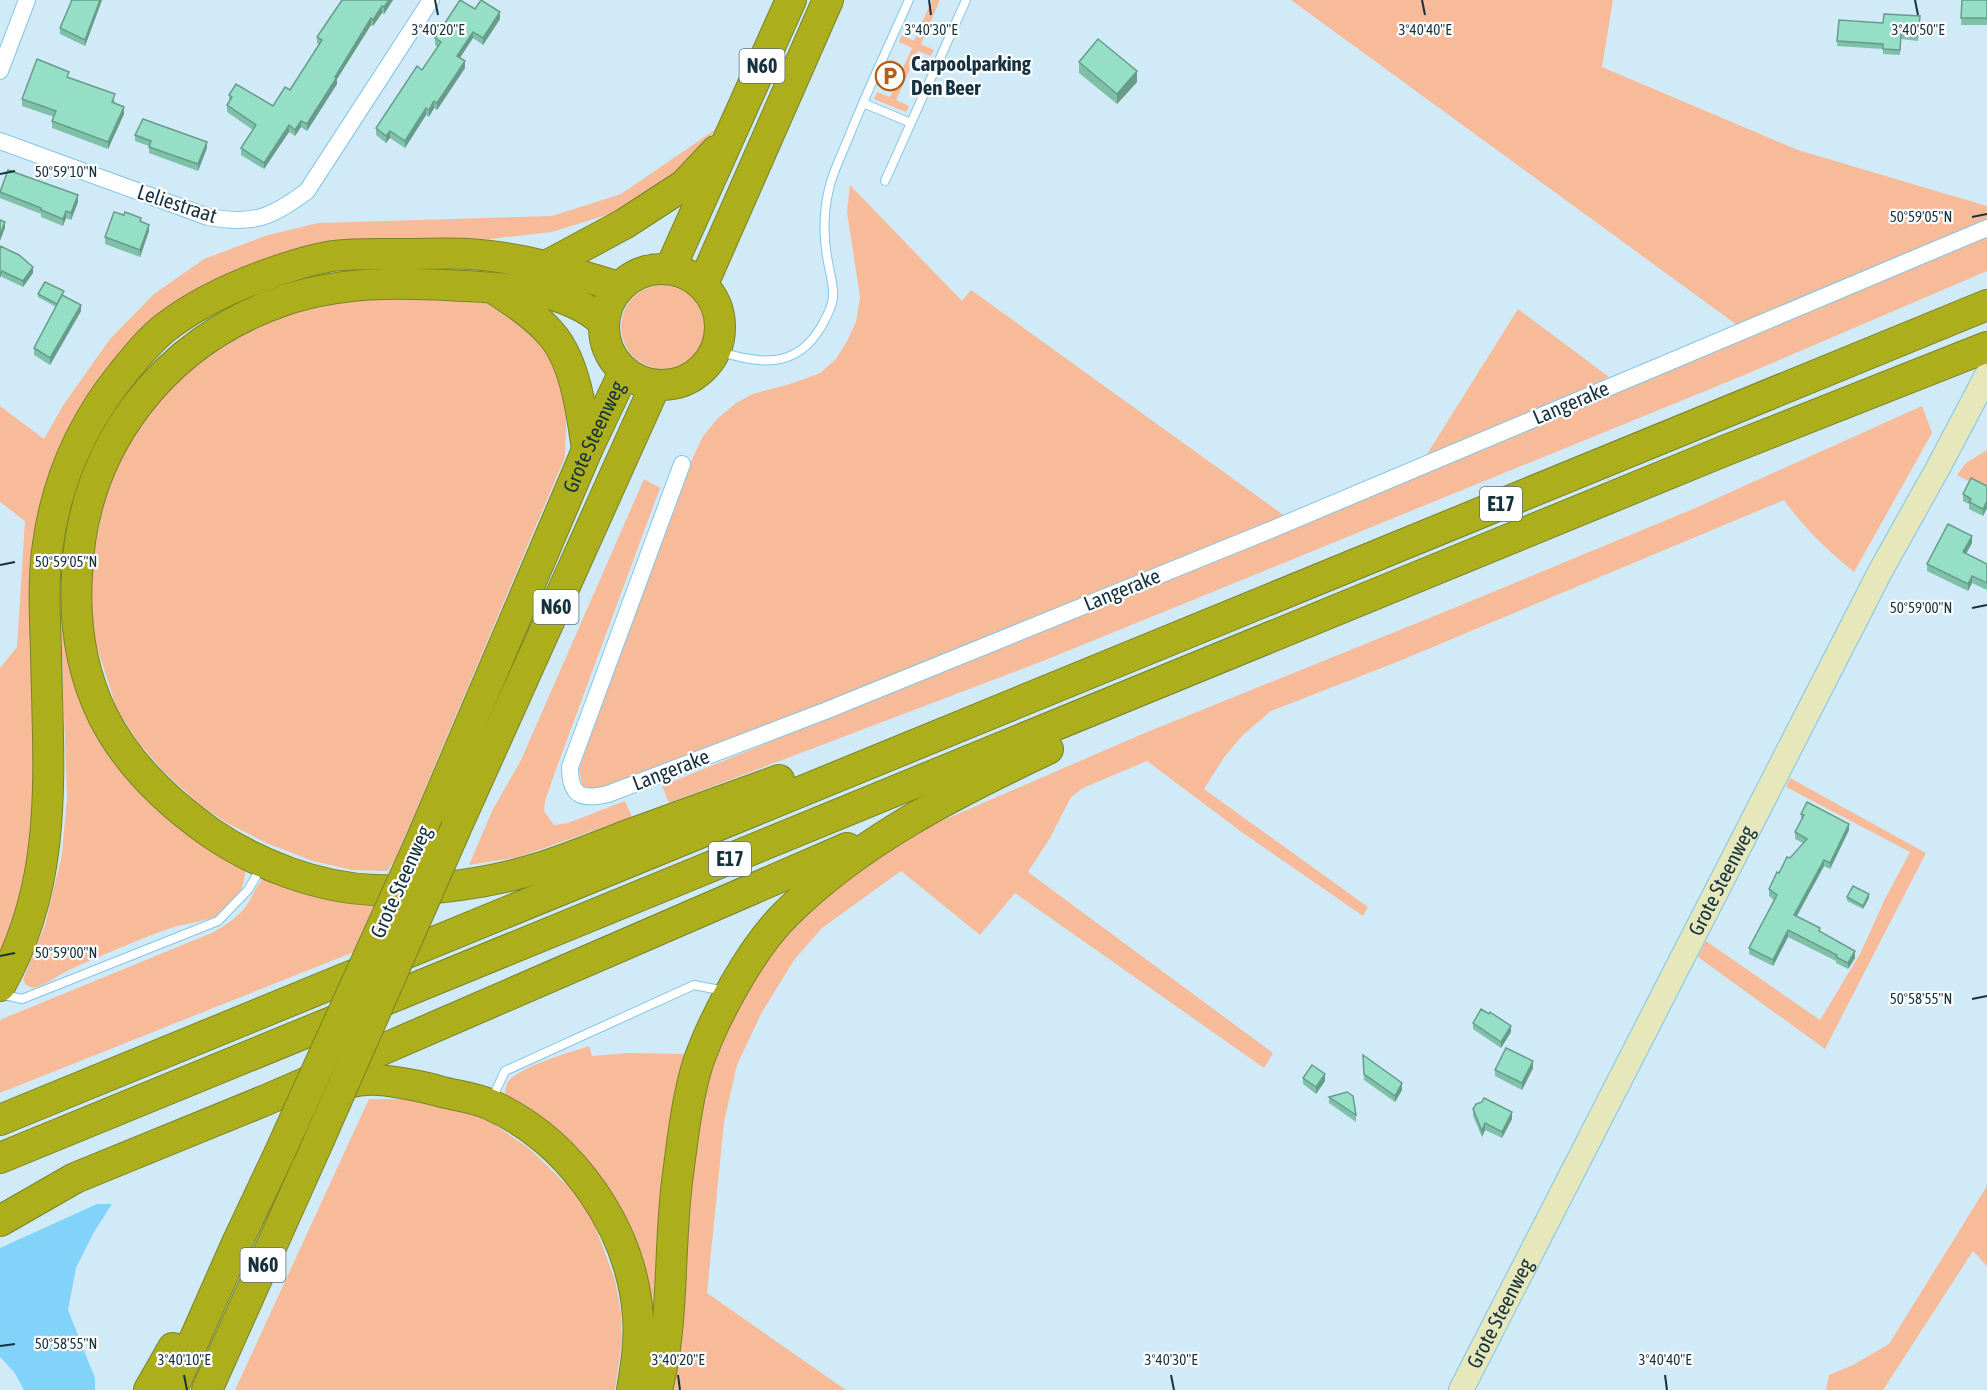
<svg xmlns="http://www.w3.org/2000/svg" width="1987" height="1390" font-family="'Asap Condensed',sans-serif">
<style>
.green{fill:#f8bb99}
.water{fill:#82d3fa}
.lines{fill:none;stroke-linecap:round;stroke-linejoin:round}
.lane-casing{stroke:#81c6e7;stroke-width:10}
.street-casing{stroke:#81c6e7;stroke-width:18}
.secondary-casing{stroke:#81c6e7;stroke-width:26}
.highway-casing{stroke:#788328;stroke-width:32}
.lane{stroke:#fff;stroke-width:8}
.street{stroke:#fff;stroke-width:16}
.secondary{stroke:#e6e7bb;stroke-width:24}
.highway{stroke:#adae1b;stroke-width:30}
.highway-bridge-casing{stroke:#788328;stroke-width:32;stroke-linecap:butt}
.highway-bridge{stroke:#adae1b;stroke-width:30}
.wall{fill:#7fc0a9}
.shaded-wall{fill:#689c8a}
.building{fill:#94dfc5;stroke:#689c8a;stroke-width:1.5}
.ticks{fill:none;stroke:#16323f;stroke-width:2}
.labels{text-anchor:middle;stroke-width:4.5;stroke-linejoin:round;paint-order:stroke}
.shield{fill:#fff;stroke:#5c7079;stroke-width:1.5}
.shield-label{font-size:20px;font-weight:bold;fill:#16323f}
.poi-label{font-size:21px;font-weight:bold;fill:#16323f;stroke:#fff;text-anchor:start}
.street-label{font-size:21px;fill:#16323f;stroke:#fff}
.ticks-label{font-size:15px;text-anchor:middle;fill:#16323f;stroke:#fff;stroke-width:4.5;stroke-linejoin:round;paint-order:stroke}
</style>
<rect width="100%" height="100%" fill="#d0eaf8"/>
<g class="green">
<polygon points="932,0 940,0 921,44 934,50 931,56 918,51 896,100 909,106 906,112 874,99 877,92 890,97 912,48 899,42 902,35 914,41"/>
<polygon points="1291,0 1613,0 1602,67 1798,150 1987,206 1987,223 1737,325"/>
<polygon points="716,129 679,175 629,208 552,232 490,239 383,240 242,269 63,447 37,775 27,878 0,960 0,668 17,647 25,521 0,502 0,406 44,439 64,404 110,339 154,294 204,259 265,236 318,223 552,216 621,194"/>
<polygon points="850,185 962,301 971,290 1285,516 942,657 610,787 592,790 582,785 579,769 679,487 703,436 718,418 736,403 753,394 793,383 820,373 836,359 848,339 856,322 860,297 847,212"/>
<polygon points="1987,237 1987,271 1742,376 1043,661 669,803 662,786 1273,536"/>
<circle cx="663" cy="327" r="42"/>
<polygon points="366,295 499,301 537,332 567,393 565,457 395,860 387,871 352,870 313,861 266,843 227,823 200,805 164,772 138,742 117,710 91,628 90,597 93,557 104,502 117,467 133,434 156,401 192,366 273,316"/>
<polygon points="1518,309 1609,377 1424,459"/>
<path d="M1922 406 1932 433 1854 572C1826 549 1805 529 1784 500L1397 662 1271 711 1243 735 1225 756 1204 789 1368 907 1363 916 1243 833 1147 761 1083 788 1071 797 1050 838 1028 872 1273 1053 1264 1068 1015 893 980 935 901 871 822 928 794 960 761 1014 737 1065 724 1122 707 1293 846 1390H666L696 1106 720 1034 770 952 805 914 843 882 884 853 923 829 1140 735 1454 608 1693 509Z"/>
<polygon points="1987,450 1987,491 1957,475 1966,463"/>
<polygon points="644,479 660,488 554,775 545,801 544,811 554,825 568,823 625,801 632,817 519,857 469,865 492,811 521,760"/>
<path d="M59 571 66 572 81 686 245 866C247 883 238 900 225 911 209 923 186 922 168 929 135 941 102 955 69 970 56 976 47 985 33 988L26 985 23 980 45 925 62 854 67 798Z"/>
<polygon points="1790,778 1926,853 1825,1049 1698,957 1706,941 1820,1020 1860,954 1885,899 1910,852 1786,787"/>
<path d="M264 878 378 898 354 952 0 1093V1021L2 1019 214 932C227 924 240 916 248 903 254 894 256 885 264 878Z"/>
<path d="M589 1046 592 1056 628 1053 690 1054 653 1369 643 1281 505 1097C505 1093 505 1087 507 1083 519 1066 569 1053 589 1046Z"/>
<polygon points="369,1099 430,1099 482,1116 530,1149 578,1196 593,1221 615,1280 621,1313 622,1341 615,1390 235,1390"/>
<polygon points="1987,1186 1987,1266 1973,1251 1883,1390 1826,1390 1829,1375 1853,1365 1889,1344"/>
</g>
<polygon class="water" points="97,1204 112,1204 94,1232 76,1268 68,1310 95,1378 95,1390 24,1390 14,1372 0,1357 0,1248"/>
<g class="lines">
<g class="lane-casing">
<g id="lane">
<polyline points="863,103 911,123"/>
<polyline points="885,181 966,0"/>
<path d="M717 351C758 363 795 371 821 327 826 318 832 308 833 298 834 285 830 274 828 262 823 237 823 214 829 189 833 171 843 152 850 134 868 89 889 45 909 0"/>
<polyline points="0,994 22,999 218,921 248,890 262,866"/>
<polyline points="491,1101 505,1071 694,985 725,991"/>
</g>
</g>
<g class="street-casing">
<g id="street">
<polyline points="0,71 27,0"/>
<path d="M0 141 208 217C253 225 271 218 307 191L431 0"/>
<path d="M682 464 570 767C570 797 582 800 608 794L825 711 1268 531 1987 228"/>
</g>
</g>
<g class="secondary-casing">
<g id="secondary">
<path id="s1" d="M1461 1390 1881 570 1938 468 1987 375"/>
</g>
</g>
<g class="highway-casing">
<g id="highway">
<polyline points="546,266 624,224 684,185 716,151"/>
<circle cx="662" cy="327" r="58"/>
<polyline points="670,269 791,0"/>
<polyline points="703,284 828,0"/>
<path d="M493 288C514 302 536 316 552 335 576 363 582 415 587 450"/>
<path d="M603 322C585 304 560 297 536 290 453 287 365 273 285 300 164 341 82 446 77 575 74 624 81 671 103 716 127 764 167 802 211 833 258 865 318 888 375 890 428 892 492 883 542 867 571 858 599 846 628 835 678 817 729 798 779 780"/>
<polyline points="456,828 655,386"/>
<path id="s2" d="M419 845 587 450 624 372"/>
<path d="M0 986C60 879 48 770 46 652 45 618 43 585 47 551 55 485 80 426 122 374 135 358 149 340 166 327 197 303 234 286 271 273 291 266 312 259 333 256 357 253 381 254 404 254 426 254 448 253 469 254 520 257 570 272 619 287"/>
<path d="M325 1088C338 1085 352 1081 366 1080 382 1078 426 1087 442 1092 458 1096 477 1098 491 1105 572 1142 632 1229 638 1317 640 1341 636 1366 632 1390"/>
<polyline points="0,1120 1987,305"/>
<polyline points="0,1158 1724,451 1987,347"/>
<polyline points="0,1221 75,1178 266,1100 847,848"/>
<polyline points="149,1390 173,1348"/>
<polyline points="172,1390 237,1243 279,1154"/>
<polyline points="207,1390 319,1140"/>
<path d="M657 1390C675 1319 668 1246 678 1174 683 1137 687 1098 698 1063 714 1017 751 949 785 915 859 841 955 793 1048 749"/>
</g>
</g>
<use href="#lane" class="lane"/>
<use href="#street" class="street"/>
<use href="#secondary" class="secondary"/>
<use href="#highway" class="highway"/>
<g class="highway-bridge-casing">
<g id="highway-bridge">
<polyline points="319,1140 456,828"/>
<polyline points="279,1154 419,845"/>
</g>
</g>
<use href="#highway-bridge" class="highway-bridge"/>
</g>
<g class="wall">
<polygon points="69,0 102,0 85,46 60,34 60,28 72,1"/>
<polygon points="342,0 393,0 384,14 382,13 373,26 371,25 337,79 337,84 307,131 301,127 295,136 289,132 264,169 241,155 241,148 253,130 227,112 227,105 229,102 229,95 273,106 290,90 319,45 317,43 317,37"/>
<polygon points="1962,0 1987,0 1987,25 1961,25"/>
<polygon points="475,9 500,19 483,45 473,38 460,58 465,68 437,110 434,108 429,117 426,115 405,148 390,138 386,143 376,135 376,128 422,70 438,47 435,45 435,38"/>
<polygon points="1920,16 1918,41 1901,39 1900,55 1883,54 1883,49 1837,46 1839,20 1883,23"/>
<polygon points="1079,62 1137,82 1117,104 1079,73"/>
<polygon points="69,77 115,101 114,103 124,114 108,149 52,128 52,121 54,117 22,106 22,99"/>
<polygon points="135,135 207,148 198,171 149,153 149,146 135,141"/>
<polygon points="0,190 78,202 71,220 66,218 63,226 41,217 41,214 0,198"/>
<polygon points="149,231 140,257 105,244 105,237"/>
<polygon points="0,246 33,273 23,287 2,277"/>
<polygon points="38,294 64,295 64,296 81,311 50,365 34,355 34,348 56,307 38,297"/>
<polygon points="1987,486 1987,508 1983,516 1969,509 1969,504 1963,501 1963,494"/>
<polygon points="1972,543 1966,554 1987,564 1987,590 1972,583 1968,591 1927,571 1927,564"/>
<polygon points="1801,814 1849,830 1830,869 1824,866 1797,916 1820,932 1855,958 1848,969 1836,963 1836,961 1788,937 1773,966 1749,954 1749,948 1774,900 1769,896 1769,889 1779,873 1803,843 1795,839 1795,832 1801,820"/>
<polygon points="1847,897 1869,898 1863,909 1847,901"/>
<polygon points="1473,1023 1511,1032 1501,1048 1473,1029"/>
<polygon points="1363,1055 1402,1090 1395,1102 1364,1080"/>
<polygon points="1533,1068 1522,1090 1495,1076 1495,1070"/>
<polygon points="1303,1078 1325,1081 1316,1094 1303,1084"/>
<polygon points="1329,1097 1356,1115 1356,1122 1329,1103"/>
<polygon points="1473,1109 1512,1119 1502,1138 1485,1130 1482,1137 1473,1116"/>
</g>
<g class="shaded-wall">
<polygon points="100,0 102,0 85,46 85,40"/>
<polygon points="389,0 393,0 384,14 384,7"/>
<polygon points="382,6 382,13 373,26 373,20"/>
<polygon points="500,12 500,19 483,45 483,38"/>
<polygon points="371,18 371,25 337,79 337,84 307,131 307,124 335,77"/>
<polygon points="473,32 473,38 457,62 457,56"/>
<polygon points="465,61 465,68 437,110 437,103"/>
<polygon points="1137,71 1137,82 1117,104 1117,94"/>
<polygon points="434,101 434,108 429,117 429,110"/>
<polygon points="124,107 124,114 108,149 108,142"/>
<polygon points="426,108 426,115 405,148 405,141"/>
<polygon points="301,121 301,127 295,136 295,130"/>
<polygon points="289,125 289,132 264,169 264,163"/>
<polygon points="390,131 390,138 386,143 386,136"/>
<polygon points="207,142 207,148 198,171 198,164"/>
<polygon points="78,195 78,202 71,220 71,213"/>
<polygon points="66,211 66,218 63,226 63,219"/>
<polygon points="5,222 5,228 0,241 0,235"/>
<polygon points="149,225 149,231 140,257 140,250"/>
<polygon points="33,267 33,273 23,287 23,281"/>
<polygon points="81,305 81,311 50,365 50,358"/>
<polygon points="1987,501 1987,508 1983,516 1983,509"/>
<polygon points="1972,536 1972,543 1963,559 1963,552"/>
<polygon points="1972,576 1972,583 1968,591 1968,584"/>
<polygon points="1849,824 1849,830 1830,869 1830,863"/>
<polygon points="1824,860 1824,866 1794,921 1794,915"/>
<polygon points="1869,894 1869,898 1863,909 1863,906"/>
<polygon points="1788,930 1788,937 1773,966 1773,960"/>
<polygon points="1855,951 1855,958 1848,969 1848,963"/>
<polygon points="1511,1026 1511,1032 1501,1048 1501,1042"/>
<polygon points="1533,1061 1533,1068 1522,1090 1522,1083"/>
<polygon points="1325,1074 1325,1081 1316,1094 1316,1087"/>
<polygon points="1402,1083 1402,1090 1395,1102 1395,1096"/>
<polygon points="1512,1112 1512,1119 1502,1138 1502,1132"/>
<polygon points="1485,1123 1485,1130 1482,1137 1482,1131"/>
</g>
<g class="building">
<polygon points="72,0 100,0 85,40 60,28"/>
<polygon points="342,0 389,0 384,7 382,6 373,20 371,18 335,77 337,77 307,124 301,121 295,130 289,125 264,163 241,148 256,125 227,105 232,97 229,95 236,84 273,106 285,87 290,90 322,40 317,37"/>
<polygon points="460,0 475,9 481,0 500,12 483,38 473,32 457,56 465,61 437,103 434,101 429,110 426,108 405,141 390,131 386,136 376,128 417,66 422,70 441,42 435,38"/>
<polygon points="1962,0 1987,0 1987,18 1961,18"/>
<polygon points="1884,14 1920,16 1918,36 1901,34 1900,50 1883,49 1883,44 1837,41 1839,20 1883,23"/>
<polygon points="1098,39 1137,71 1117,94 1079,62"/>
<polygon points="37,59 69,72 67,77 115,94 112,102 124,107 108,142 52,121 56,111 22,99"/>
<polygon points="143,119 207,142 198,164 149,147 151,141 135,135"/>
<polygon points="8,170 78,195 71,213 66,211 63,219 41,210 41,208 0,192"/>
<polygon points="114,212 124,215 125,212 141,218 140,221 149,225 140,250 105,237"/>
<polygon points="0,220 5,222 0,235"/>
<polygon points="0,246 19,255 33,267 23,281 2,271 0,277"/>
<polygon points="45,282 64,291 57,304 38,294"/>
<polygon points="62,295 81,305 50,358 34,348"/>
<polygon points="1971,478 1987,486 1987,501 1983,509 1969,502 1971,499 1963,494"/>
<polygon points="1948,524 1972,536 1963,552 1987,564 1987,583 1972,576 1968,584 1927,564"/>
<polygon points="1807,802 1849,824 1830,863 1824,860 1794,915 1820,928 1819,931 1855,951 1848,963 1836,957 1837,955 1788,930 1773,960 1749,948 1777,895 1769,889 1777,872 1779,873 1787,857 1790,858 1807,839 1795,832 1804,815 1801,814"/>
<polygon points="1853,886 1869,894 1863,906 1847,897"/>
<polygon points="1481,1009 1489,1014 1490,1012 1511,1026 1501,1042 1473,1023"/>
<polygon points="1506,1048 1533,1061 1522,1083 1495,1070"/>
<polygon points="1363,1055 1402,1083 1395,1096 1364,1074"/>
<polygon points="1312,1065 1325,1074 1316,1087 1303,1078"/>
<polygon points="1347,1092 1353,1096 1356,1115 1329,1097"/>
<polygon points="1484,1098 1512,1112 1502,1132 1485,1123 1482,1131 1473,1109 1476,1104 1482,1102"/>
</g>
<path class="ticks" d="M435 0 438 15M929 0 931 15M1422 0 1425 15M1915 0 1918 15M0 174 15 171M1972 217 1987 214M0 565 15 562M1972 608 1987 605M0 956 15 953M1972 999 1987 996M0 1346 15 1344M184 1375 187 1390M678 1375 680 1390M1171 1375 1174 1390M1665 1375 1667 1390"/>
<defs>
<g id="parking-ring" transform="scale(1.5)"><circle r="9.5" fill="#fff" stroke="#ba5b13" stroke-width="1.5"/><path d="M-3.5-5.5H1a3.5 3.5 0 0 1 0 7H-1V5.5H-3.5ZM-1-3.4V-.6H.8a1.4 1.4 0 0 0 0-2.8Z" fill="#ba5b13"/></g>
</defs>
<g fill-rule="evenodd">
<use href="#parking-ring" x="890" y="76"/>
</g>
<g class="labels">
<g class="shield">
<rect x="739.5" y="49" width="45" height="34" rx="4.5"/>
<rect x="1480" y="487" width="42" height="34" rx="4.5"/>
<rect x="533.5" y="590" width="45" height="34" rx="4.5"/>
<rect x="709" y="842" width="42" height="34" rx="4.5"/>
<rect x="240.5" y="1248" width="45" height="34" rx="4.5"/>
</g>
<g class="shield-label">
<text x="762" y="73">N60</text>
<text x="1501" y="511">E17</text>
<text x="556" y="614">N60</text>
<text x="730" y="866">E17</text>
<text x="263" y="1272">N60</text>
</g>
<g class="poi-label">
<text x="911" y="71">Carpoolparking<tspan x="911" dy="24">Den Beer</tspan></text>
</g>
<g class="street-label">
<text transform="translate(177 204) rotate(18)" y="7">Leliestraat</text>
<text transform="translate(1571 403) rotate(-23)" y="7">Langerake</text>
<text dy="7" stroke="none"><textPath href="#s2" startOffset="444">Grote Steenweg</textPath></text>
<text transform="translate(1122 590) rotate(-22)" y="7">Langerake</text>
<text transform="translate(671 770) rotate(-21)" y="7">Langerake</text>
<text dy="7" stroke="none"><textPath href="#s1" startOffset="572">Grote Steenweg</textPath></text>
<text transform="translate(401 882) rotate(-66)" y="7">Grote Steenweg</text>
<text dy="7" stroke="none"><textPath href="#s1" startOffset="86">Grote Steenweg</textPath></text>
</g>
</g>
<g class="ticks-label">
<text x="438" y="35">3°40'20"E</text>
<text x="931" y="35">3°40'30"E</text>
<text x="1425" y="35">3°40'40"E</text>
<text x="1918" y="35">3°40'50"E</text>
<text x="66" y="177">50°59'10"N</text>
<text x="1921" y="222">50°59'05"N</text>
<text x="66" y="567">50°59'05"N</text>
<text x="1921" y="613">50°59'00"N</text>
<text x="66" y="958">50°59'00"N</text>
<text x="1921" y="1004">50°58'55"N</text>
<text x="66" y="1349">50°58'55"N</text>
<text x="184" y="1365">3°40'10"E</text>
<text x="678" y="1365">3°40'20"E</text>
<text x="1171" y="1365">3°40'30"E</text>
<text x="1665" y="1365">3°40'40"E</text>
</g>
</svg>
